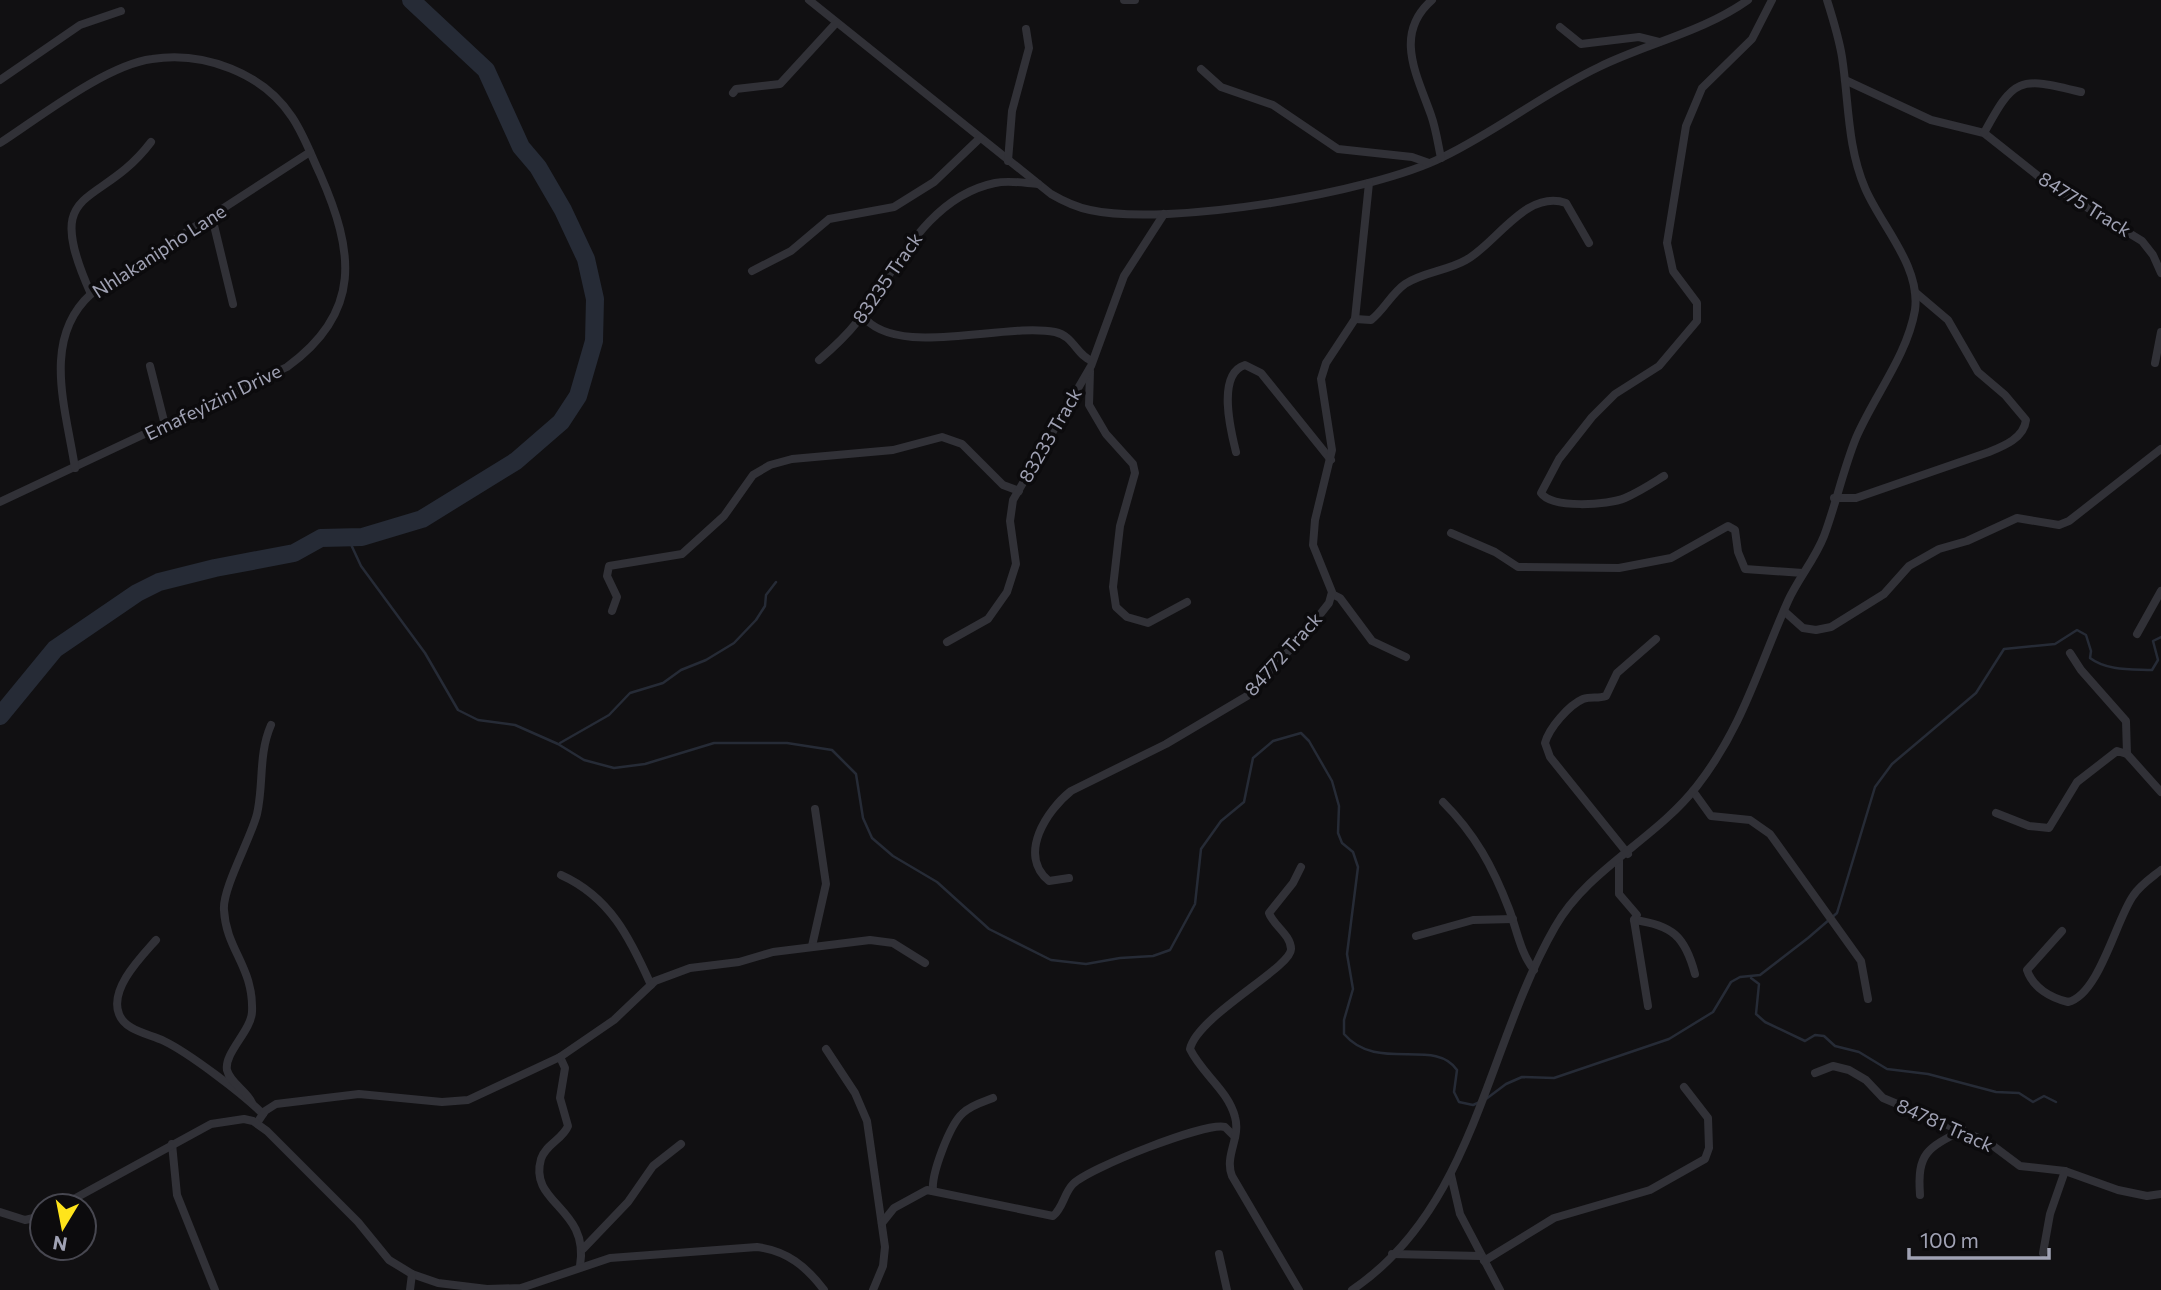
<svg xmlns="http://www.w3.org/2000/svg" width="2161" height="1290" font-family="Commissioner,sans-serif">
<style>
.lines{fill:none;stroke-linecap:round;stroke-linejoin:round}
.stream{stroke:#262b36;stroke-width:2.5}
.river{stroke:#262b36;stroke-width:18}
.minor{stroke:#313137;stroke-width:8}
.labels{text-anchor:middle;stroke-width:7;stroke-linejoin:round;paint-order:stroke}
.street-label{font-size:19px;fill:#a0a2b4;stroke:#0c0b0d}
</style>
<rect width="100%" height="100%" fill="#111012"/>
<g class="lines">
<g class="stream">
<path d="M348 538 361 566 425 653 458 710 478 720 515 725 558 744 584 760 614 768 645 764 714 743H787L832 750 856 774 863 818 872 838 893 856 937 882 989 929 1051 960 1086 964 1120 958 1153 956 1170 950 1195 904 1201 849 1221 821 1244 802 1253 758 1273 741 1301 733 1309 741 1332 781 1339 806 1338 833 1342 843 1353 852 1358 867 1347 954 1353 989 1344 1020V1034C1377 1073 1435 1037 1457 1070L1454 1092 1459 1102 1473 1105 1480 1102"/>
<polyline points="560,743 609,715 630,693 663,683 681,670 706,660 734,643 756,620 765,606 766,595 776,582"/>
<polyline points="1751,978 1759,984 1756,1014 1765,1022 1805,1041 1815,1035 1824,1036 1835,1046 1859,1052 1887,1069 1928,1074 1996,1092 2019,1093 2033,1102 2044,1096 2056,1102"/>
<path d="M1486 1099 1506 1084 1522 1077 1554 1078 1669 1039 1713 1012 1731 982 1740 977 1760 975 1808 938 1837 913 1875 787 1892 764 1976 693 2004 649 2055 644 2077 630 2086 635 2091 651 2090 658C2107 671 2132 669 2152 670L2158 660 2153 641 2161 637"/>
</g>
<polyline class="river" points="0,716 55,649 137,593 159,582 215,568 294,553 321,538 362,537 422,519 516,461 561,422 578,396 594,341 595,299 586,259 563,210 538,167 521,147 486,70 411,0"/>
<g class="minor">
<path d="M809 0 1051 194C1063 201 1075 207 1090 210 1167 227 1372 193 1443 157 1497 131 1544 93 1599 67 1648 43 1703 32 1748 0"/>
<polyline points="1124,0 1135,0"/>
<path d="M1432 0C1393 34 1417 75 1431 115 1436 129 1438 144 1441 158"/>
<polyline points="1560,27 1581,44 1639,37 1659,42"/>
<polyline points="1201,69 1221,87 1273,105 1338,149 1412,157 1429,163"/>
<polyline points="0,80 80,25 121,11"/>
<polyline points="1845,80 1931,120 1984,133 2047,183 2142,241 2153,255 2161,273"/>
<polyline points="733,93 736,89 780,84 836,23"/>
<path d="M1984 133C2014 78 2018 76 2081 92"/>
<path d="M0 143C40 117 106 65 152 59 204 51 263 73 292 117 304 135 311 155 320 174 354 251 363 312 287 367L0 502"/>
<polyline points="1008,161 1012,111 1029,48 1026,29"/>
<polyline points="212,217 233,304"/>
<polyline points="752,271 791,251 829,219 894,207 934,182 980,138"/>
<path d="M91 294C40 181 99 211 151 142"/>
<path d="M862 315C895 360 1003 322 1055 332 1074 336 1076 355 1092 361"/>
<path d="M1355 319 1371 320C1384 310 1391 294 1405 284 1423 272 1447 271 1466 260 1496 244 1526 189 1566 203L1589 243"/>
<path d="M819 360C833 348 846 336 857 322 895 272 926 197 995 183 1009 180 1024 183 1038 184"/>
<polyline points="2155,363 2161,332"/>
<polyline points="150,366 165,425"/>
<polyline points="1090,371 1089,405 1106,434 1133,464 1135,473 1120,526 1113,587 1116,607 1127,617 1148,623 1187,602"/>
<path d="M1236 452C1231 432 1216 374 1245 365L1261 373 1331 460"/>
<path d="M75 468C66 409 41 339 91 294L310 152"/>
<path d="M1664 476C1651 484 1639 492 1625 498 1608 505 1552 509 1541 493L1559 459 1592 417 1615 394 1659 366 1697 321V303L1673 271 1667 243 1686 126 1702 88 1752 39 1772 0"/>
<path d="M1834 498H1856L1989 452C2004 446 2024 438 2026 420L2005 395 1978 372 1948 320 1915 292"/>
<polyline points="1451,533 1495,552 1518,567 1619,568 1671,558 1728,526 1735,530 1738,552 1745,569 1803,573"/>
<polyline points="1332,594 1340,598 1372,641 1406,657"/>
<polyline points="612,611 617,597 607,576 609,566 682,554 724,516 753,475 770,465 792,459 893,450 942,437 962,444 1003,485 1019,491"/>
<polyline points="1784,611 1803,628 1816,630 1831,627 1884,594 1909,566 1939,549 1967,541 2017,518 2059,525 2069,521 2161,449"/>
<polyline points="2137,634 2161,591"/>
<polyline points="947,642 988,619 1007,592 1016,564 1010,521 1013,500 1091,366 1124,276 1164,214"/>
<polyline points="2070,653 2081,670 2126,721 2127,754"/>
<polyline points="1693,791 1711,816 1750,820 1770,834 1861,961 1868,999"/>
<path d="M1443 802C1475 834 1493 867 1509 909 1517 930 1520 952 1534 970"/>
<polyline points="1996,813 2029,826 2049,828 2077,782 2117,751 2127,754 2161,792"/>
<path d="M1628 854 1550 757 1545 743C1549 728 1569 705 1583 699 1591 696 1598 699 1606 696L1617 673 1656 639"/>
<path d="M1619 860V894L1637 915 1634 920C1672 925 1685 936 1695 974"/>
<path d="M561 875C610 897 630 938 651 985"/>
<path d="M1069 878 1049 881C1017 855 1047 810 1071 791L1166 744 1247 696 1307 631 1329 603 1332 592 1313 545 1315 520 1332 450 1321 379 1326 363 1355 319 1369 183"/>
<polyline points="1634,920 1648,1006"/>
<path d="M2062 931 2027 970C2033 988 2051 998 2068 1002 2099 995 2116 920 2133 896 2140 885 2151 878 2161 870"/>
<polyline points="1416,936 1473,920 1513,919"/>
<path d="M156 940C141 957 109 989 119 1014 125 1031 150 1034 164 1041 189 1053 243 1094 263 1114"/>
<polyline points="812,946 826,884 815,809"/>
<polyline points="826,1049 855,1093 867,1121 885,1247 883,1266 873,1290"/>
<path d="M560 1057 565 1068 560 1098 568 1126C563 1139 546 1144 541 1159 528 1204 590 1207 580 1266"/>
<polyline points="1815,1073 1833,1066 1849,1070 1866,1080 1883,1098 1988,1142 2020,1166 2065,1171 2118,1190 2147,1196 2161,1194"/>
<path d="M252 1103C247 1091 230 1083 227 1070 224 1053 251 1031 252 1012 254 967 226 950 224 910 222 889 251 838 257 814 264 784 258 755 271 725"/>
<polyline points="257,1123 265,1111 276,1104 359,1094 442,1102 468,1100 560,1057 614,1020 655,981 690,968 739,962 773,952 870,940 893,943 925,963"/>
<polyline points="172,1144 177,1195 215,1290"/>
<polyline points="1451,1175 1460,1214 1500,1290"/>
<path d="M933 1191C931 1174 950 1124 963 1113 971 1105 983 1102 993 1098"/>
<path d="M1920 1195C1917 1153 1927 1148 1963 1130"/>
<path d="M61 1206 211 1124 244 1119 253 1121 267 1131 358 1222 389 1260 412 1274 438 1283 487 1289 521 1288 610 1258 757 1247C787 1251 806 1266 824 1290"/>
<polyline points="0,1212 25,1220 42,1216"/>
<path d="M882 1223 894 1208 927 1190 1053 1216C1063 1208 1064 1193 1073 1184 1089 1168 1205 1122 1225 1127L1235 1137"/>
<polyline points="583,1249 628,1202 653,1166 681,1144"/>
<polyline points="2043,1253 2050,1214 2065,1171"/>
<polyline points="1219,1254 1227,1290"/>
<polyline points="1392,1254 1481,1256"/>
<polyline points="1484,1261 1554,1218 1650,1190 1705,1159 1709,1148 1708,1118 1684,1087"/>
<polyline points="410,1290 412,1274"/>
<path d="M1299 1290 1232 1176C1224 1156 1241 1138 1235 1117 1228 1090 1202 1074 1190 1049 1197 1016 1292 967 1291 949 1291 935 1273 925 1269 913L1293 883 1301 867"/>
<path d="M1352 1290C1475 1207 1486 1047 1555 927 1588 869 1656 839 1697 786 1743 727 1758 668 1788 601 1798 579 1815 559 1824 536 1836 504 1843 470 1856 438 1874 396 1907 356 1915 310 1921 266 1881 226 1865 188 1847 146 1849 102 1842 57 1839 38 1833 19 1827 0"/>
</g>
</g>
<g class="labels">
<g class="street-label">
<text transform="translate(2085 204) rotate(32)" y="7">84775 Track</text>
<text transform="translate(159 251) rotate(-33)" y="7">Nhlakanipho Lane</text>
<text transform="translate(887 278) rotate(-55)" y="7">83235 Track</text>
<text transform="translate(213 402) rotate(-26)" y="7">Emafeyizini Drive</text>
<text transform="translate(1050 435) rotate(-60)" y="7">83233 Track</text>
<text transform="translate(1283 654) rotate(-48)" y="7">84772 Track</text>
<text transform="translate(1945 1125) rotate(24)" y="7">84781 Track</text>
</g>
</g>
<g transform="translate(63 1227) rotate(190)"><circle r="33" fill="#0c0b0d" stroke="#474750" stroke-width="2"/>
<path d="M0-5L12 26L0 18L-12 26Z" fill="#ffe41b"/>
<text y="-10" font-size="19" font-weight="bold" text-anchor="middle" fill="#a0a2b4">N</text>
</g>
<path d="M1909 1248v10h140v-10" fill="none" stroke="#a0a2b4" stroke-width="3.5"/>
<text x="1920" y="1248" font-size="21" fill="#a0a2b4" stroke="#0c0b0d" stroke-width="5" paint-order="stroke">100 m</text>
</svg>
